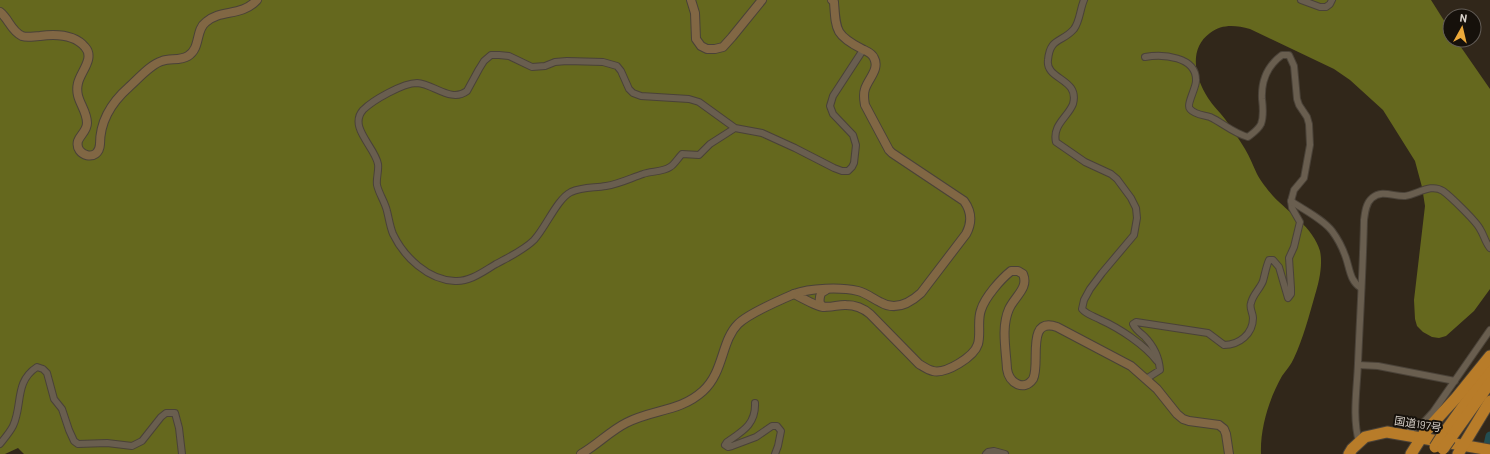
<svg xmlns="http://www.w3.org/2000/svg" width="1490" height="454" font-family="Barlow,'Noto Sans JP',sans-serif">
<style>
.forest{fill:#65681e}
.lines{fill:none;stroke-linecap:round;stroke-linejoin:round}
.river{stroke:#234e52;stroke-width:9}
.street-casing{stroke:#4a4238;stroke-width:8}
.secondary-casing{stroke:#4a4238;stroke-width:10}
.highway-casing{stroke:#4a4238;stroke-width:13}
.street{stroke:#695e4f;stroke-width:6}
.secondary{stroke:#816744;stroke-width:8}
.highway{stroke:#b87c29;stroke-width:11}
.highway-bridge-casing{stroke:#4a4238;stroke-width:13;stroke-linecap:butt}
.highway-bridge{stroke:#b87c29;stroke-width:11}
.labels{text-anchor:middle;stroke-width:4;stroke-linejoin:round;paint-order:stroke}
.street-label{font-size:11px;fill:#d7d0c8;stroke:#16110b}
</style>
<rect width="100%" height="100%" fill="#31271a"/>
<path class="forest" d="M0 0H1431L1450 30V40H1456L1490 89V289L1474 311 1446 336 1439 338 1432 337 1423 332 1417 326 1415 319 1414 300 1425 206 1422 187 1415 161 1383 110 1350 80 1334 69 1250 29C1235 25 1222 24 1210 33 1188 49 1195 78 1208 98 1213 106 1220 112 1225 119 1232 129 1239 139 1245 149 1250 157 1253 166 1257 174 1261 182 1268 190 1273 196 1289 213 1313 227 1320 251 1323 265 1319 282 1315 295 1309 316 1303 339 1294 358 1291 365 1286 370 1282 376 1269 399 1260 428 1261 454H24L18 448 5 454H0Z"/>
<g class="lines">
<polyline class="river" points="1488,445 1490,436"/>
<g class="street-casing">
<g id="street">
<path d="M1084 0C1080 9 1080 21 1074 29 1062 43 1050 37 1048 60 1045 80 1080 78 1073 104 1068 117 1052 125 1056 142L1085 162 1111 174 1117 179 1131 198 1136 208 1137 218 1134 235 1102 273 1090 289 1084 300 1082 309C1087 315 1094 316 1101 320 1119 328 1145 345 1157 361"/>
<polyline points="1301,0 1320,7 1326,7 1330,4 1332,0"/>
<path d="M1145 57C1162 54 1197 56 1196 81 1196 88 1186 105 1190 109 1195 115 1204 115 1210 117 1223 123 1233 133 1248 137 1253 133 1258 130 1261 124 1264 116 1263 107 1262 99 1261 80 1267 66 1282 55H1289L1294 66 1297 99 1299 105 1307 117 1309 124 1310 145 1304 178 1294 190 1291 201 1292 208 1300 222 1294 247 1289 258 1291 288V294L1288 298 1279 267 1273 260H1269C1266 267 1265 274 1263 281 1260 289 1253 294 1251 303 1249 308 1253 313 1253 318 1253 334 1239 345 1224 345L1208 333 1136 322 1133 324C1135 329 1139 332 1144 336 1154 346 1159 356 1160 370L1146 379"/>
<path d="M735 128 710 144 699 155 682 154C678 158 674 165 670 167 663 172 651 171 643 174 631 178 619 184 606 186 594 188 582 187 571 192 557 199 546 227 534 240 524 250 509 257 496 264 484 271 470 282 455 281 428 280 404 257 393 234 390 227 389 219 387 211 385 202 379 194 377 185 376 178 379 171 378 164 375 147 348 127 363 110 373 100 403 83 417 83 434 84 451 103 467 91L479 69 484 61 491 55H499L509 56 532 67 545 66 555 62 567 61 603 62 617 66 621 71 629 89 633 93 641 96 689 99 699 102 735 128 762 133 795 148 834 168 842 171H848L852 167 854 163 856 145 853 135 833 114 830 106 833 96 863 50"/>
<path d="M1291 201C1304 210 1323 219 1332 231 1338 239 1343 249 1346 258 1350 270 1350 281 1361 288"/>
<polyline points="1358,365 1378,366 1455,381"/>
<path d="M755 403C756 424 743 431 727 442L725 445 728 447 732 446 756 437 772 426H777L781 431 778 446 775 454"/>
<polyline points="1408,435 1410,430 1423,423 1433,412 1490,330"/>
<path d="M1359 442C1352 416 1357 390 1358 363 1360 316 1363 268 1364 220 1365 212 1366 203 1372 198 1382 189 1394 197 1405 196 1418 194 1431 183 1443 191 1450 196 1476 221 1480 229 1484 235 1485 242 1490 248"/>
<path d="M0 444C4 439 10 432 13 426 23 405 14 382 37 367L43 369 47 373 54 399 62 409 69 430 74 441 78 444 107 443 132 446 142 441 161 417 166 413H175L179 428 182 454"/>
<polyline points="986,454 988,452 994,451 1005,454"/>
</g>
</g>
<g class="secondary-casing">
<g id="secondary">
<polyline points="691,0 695,13 696,39 701,46 707,49 715,49 723,47 732,37 762,0"/>
<path d="M0 12C9 19 11 31 22 36 28 38 34 36 40 36 55 34 74 34 85 47 95 58 81 71 78 83 74 100 87 108 87 123 87 131 80 135 78 141 74 156 99 163 100 144 100 121 112 102 129 87 138 79 151 64 162 61 170 58 180 61 188 56 201 48 195 30 206 22 221 9 241 17 257 0"/>
<path d="M826 290 821 293C814 315 835 304 846 305 855 305 863 308 870 314L919 364C924 367 928 370 933 371 946 374 974 357 978 344 981 333 977 321 981 310 985 297 1001 279 1011 271H1018L1023 274C1029 288 1015 296 1009 309 1001 327 1006 350 1007 369 1009 383 1024 392 1033 379 1041 365 1025 316 1057 327L1131 366 1157 389 1177 414 1183 419 1189 421 1219 425 1224 429 1226 434 1229 454"/>
<path d="M824 307C819 308 801 297 794 294 810 288 841 287 858 291 866 293 872 298 880 302 895 311 909 304 921 293L966 234C972 223 972 212 964 201L892 153 889 150 865 105C864 99 863 95 865 89 868 79 880 69 874 58 872 53 866 51 862 49 835 35 836 30 834 2L832 0"/>
<path d="M581 454C597 445 610 431 626 423 653 409 680 412 703 391 724 372 721 341 738 324 748 314 780 300 794 294"/>
</g>
</g>
<g class="highway-casing">
<g id="highway">
<polyline points="1442,436 1490,369"/>
<polyline points="1450,439 1490,383"/>
<polyline points="1349,454 1352,449 1365,437 1387,432 1490,450"/>
<polyline points="1411,454 1425,432 1456,398 1490,356"/>
<polyline points="1458,454 1490,401"/>
</g>
</g>
<use href="#street" class="street"/>
<use href="#secondary" class="secondary"/>
<use href="#highway" class="highway"/>
<g class="highway-bridge-casing">
<g id="highway-bridge">
<polyline points="1435,447 1442,436"/>
<polyline points="1443,449 1450,439"/>
</g>
</g>
<use href="#highway-bridge" class="highway-bridge"/>
</g>
<g class="labels">
<g class="street-label">
<text transform="translate(1418 424) rotate(9)" y="4">国道197号</text>
</g>
</g>
<g transform="translate(1462 28) rotate(8)"><circle r="19" fill="#16110b" stroke="#635d57"/>
<path d="M0-3L7 15L0 10L-7 15Z" fill="#eca93a"/>
<text y="-6" font-size="11" font-weight="bold" text-anchor="middle" fill="#d7d0c8">N</text>
</g>
</svg>
